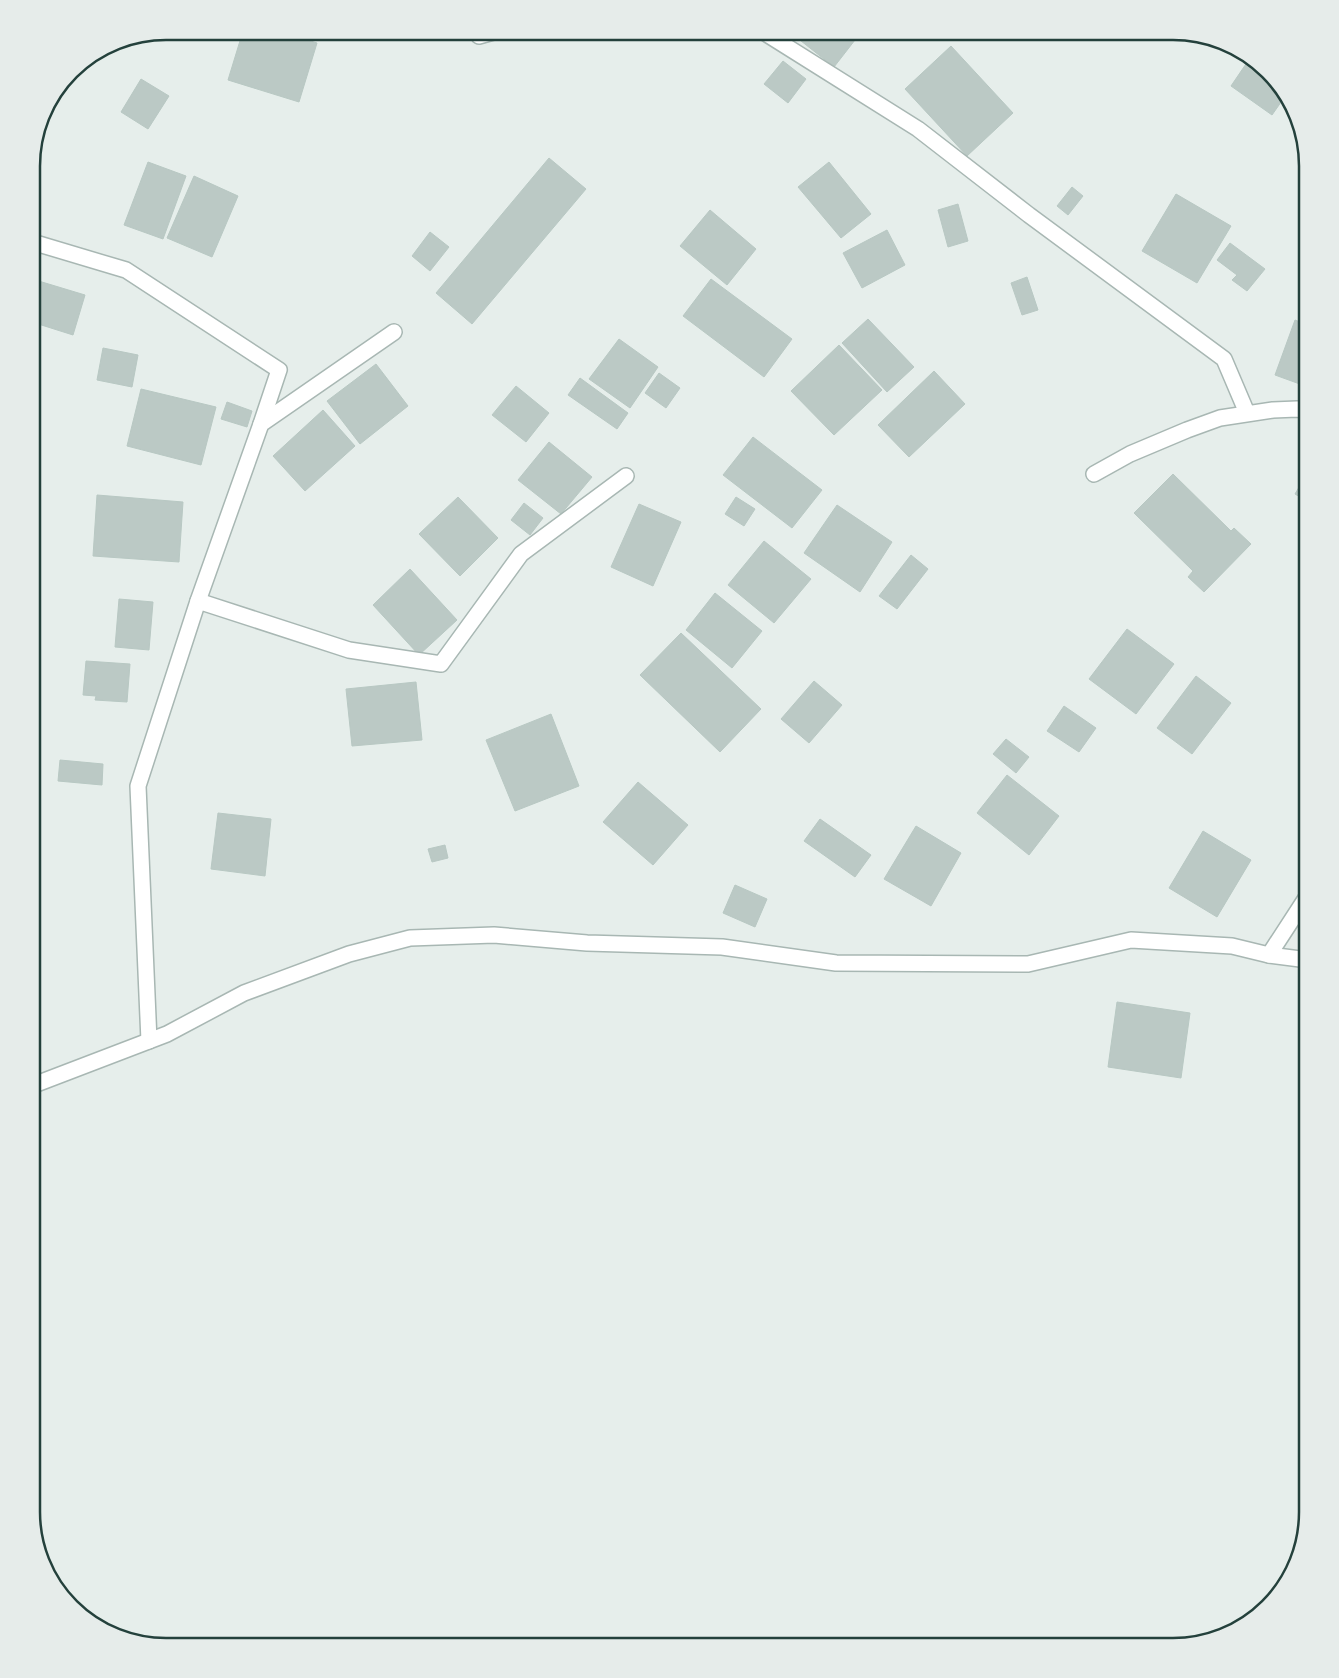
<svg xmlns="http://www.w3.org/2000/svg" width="1339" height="1678" font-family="'Source Sans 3',sans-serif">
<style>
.building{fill:#bbc9c5;stroke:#b8c8c3}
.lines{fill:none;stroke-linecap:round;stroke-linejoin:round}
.street-casing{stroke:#a8b7b3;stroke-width:18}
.street{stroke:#fff;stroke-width:15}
.rim{fill:none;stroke:#24413c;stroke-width:2.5}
</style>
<rect width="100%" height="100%" fill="#e6eeeb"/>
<g class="building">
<polygon points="243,31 279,31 317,43 299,102 228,80"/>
<polygon points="433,31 450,31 445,39"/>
<polygon points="793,31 862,31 834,67 791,33"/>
<polygon points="996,31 1010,31 1004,38"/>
<polygon points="951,46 1013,113 967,156 905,89"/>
<polygon points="1250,58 1285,91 1286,95 1272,115 1231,86"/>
<polygon points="783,61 806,79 788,103 764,84"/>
<polygon points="141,79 169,96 148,129 121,112"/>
<polygon points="549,158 586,189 472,324 436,293"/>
<polygon points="148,162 186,176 163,239 124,225"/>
<polygon points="829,162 871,214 841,238 798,187"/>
<polygon points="194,176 238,196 212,257 167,238"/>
<polygon points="1072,187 1083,196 1068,215 1057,206"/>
<polygon points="1176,194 1231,226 1197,283 1142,251"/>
<polygon points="958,204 968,241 948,247 938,210"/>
<polygon points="710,210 756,249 727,285 680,246"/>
<polygon points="887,230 905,265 862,288 843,253"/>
<polygon points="430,232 449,247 430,271 412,256"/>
<polygon points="1230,243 1265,269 1247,291 1232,280 1237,275 1217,260"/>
<polygon points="1027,277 1038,310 1022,315 1011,283"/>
<polygon points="32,279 85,295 73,335 32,322"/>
<polygon points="711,279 792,339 764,377 683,316"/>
<polygon points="868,319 914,367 887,392 842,343"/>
<polygon points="1295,320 1308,325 1308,387 1275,375"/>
<polygon points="619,339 658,367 630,408 589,379"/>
<polygon points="839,345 882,390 834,435 791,391"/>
<polygon points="103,348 138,355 132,387 97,380"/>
<polygon points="376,364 408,406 360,444 327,401"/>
<polygon points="934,371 965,404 909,457 878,425"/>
<polygon points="659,373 680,388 666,408 645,393"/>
<polygon points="580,378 628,413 617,429 568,395"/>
<polygon points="516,386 549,413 526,442 492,415"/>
<polygon points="141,389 216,407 201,465 127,446"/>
<polygon points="227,402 252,411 247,427 221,419"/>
<polygon points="323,410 355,446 305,491 273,456"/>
<polygon points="753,437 822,490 792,528 723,475"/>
<polygon points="549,442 592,477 561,514 518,480"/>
<polygon points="1308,472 1308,502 1295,494"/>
<polygon points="1173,474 1231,531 1234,528 1251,544 1204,592 1188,577 1193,571 1134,513"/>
<polygon points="97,495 183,502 179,562 93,556"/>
<polygon points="458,497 498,538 460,576 419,534"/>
<polygon points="736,497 755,509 744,526 725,514"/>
<polygon points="524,503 543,518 530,535 511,520"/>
<polygon points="639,504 681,522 653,586 611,567"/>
<polygon points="837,505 892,542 860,592 804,553"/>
<polygon points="764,541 811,579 774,623 728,585"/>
<polygon points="911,555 928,569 897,609 879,596"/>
<polygon points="410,569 457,620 419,655 373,605"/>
<polygon points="715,593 762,631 732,668 686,630"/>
<polygon points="119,599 153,602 149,650 115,647"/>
<polygon points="1127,629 1174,664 1136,714 1089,679"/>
<polygon points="681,633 761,709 720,752 640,675"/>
<polygon points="86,661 130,664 127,702 95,700 96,696 83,695"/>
<polygon points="1196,676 1231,703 1192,754 1157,728"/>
<polygon points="814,681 842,705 809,743 781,719"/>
<polygon points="416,682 422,740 352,746 346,689"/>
<polygon points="1064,706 1096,728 1079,752 1047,731"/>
<polygon points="551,714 579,786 515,811 486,740"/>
<polygon points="1006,739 1029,757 1016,773 993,754"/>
<polygon points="60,760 103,764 102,785 58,781"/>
<polygon points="1007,775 1059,816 1029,855 977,813"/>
<polygon points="638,782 688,825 653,865 603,822"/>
<polygon points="218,813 271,819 265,876 211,869"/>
<polygon points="820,819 871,855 855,877 804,841"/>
<polygon points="916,826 961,853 931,906 884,879"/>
<polygon points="1203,831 1251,860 1217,917 1169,888"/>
<polygon points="445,845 448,858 432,862 428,849"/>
<polygon points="735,885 767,899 755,927 723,913"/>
<polygon points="1117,1002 1190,1013 1181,1078 1108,1067"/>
</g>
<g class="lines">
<g class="street-casing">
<g id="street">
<polyline points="762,31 918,129 1029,215 1224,359 1247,413"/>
<polyline points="479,36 497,31"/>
<polyline points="32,242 126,270 279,370 261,424"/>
<polyline points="1094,474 1130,454 1187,430 1220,418 1273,410 1297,409 1308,411"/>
<polyline points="198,601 349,650 441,664 521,554 626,476"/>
<polyline points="1269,955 1308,895"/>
<polyline points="149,1041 138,786 198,601 261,424 394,332"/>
<polyline points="31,1086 167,1034 244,993 349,954 410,938 494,935 587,943 722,947 836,963 1028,964 1131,940 1232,946 1269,955 1308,960"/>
</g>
</g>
<use href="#street" class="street"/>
</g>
<path d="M0 0H1339V1678H0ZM166 40H1173A126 126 0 0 1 1299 166V1512A126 126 0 0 1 1173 1638H166A126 126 0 0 1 40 1512V166A126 126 0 0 1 166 40Z" fill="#e6ecea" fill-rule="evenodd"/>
<path class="rim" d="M166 40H1173A126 126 0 0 1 1299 166V1512A126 126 0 0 1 1173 1638H166A126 126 0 0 1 40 1512V166A126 126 0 0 1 166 40Z"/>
</svg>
